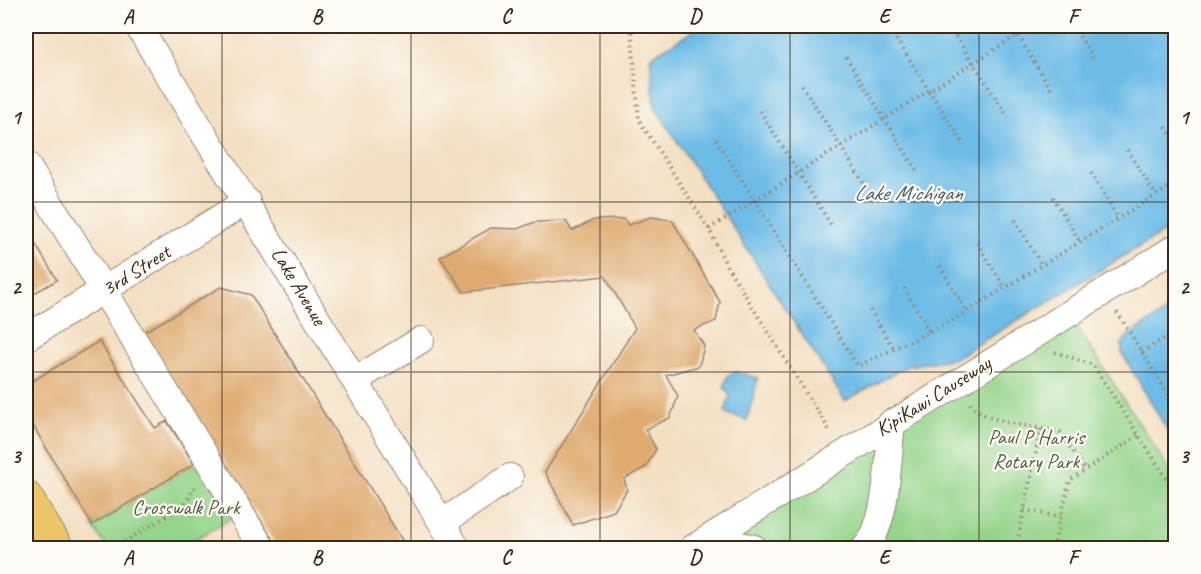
<svg xmlns="http://www.w3.org/2000/svg" width="1201" height="574" font-family="Caveat,sans-serif">
<style>
.green{fill:#95d48b;stroke:#687f54;stroke-width:1.5}
.water{fill:#6dbce7;stroke:#547382;stroke-width:1.5}
.building{fill:#dfaa70}
.lines{fill:none;stroke-linecap:round;stroke-linejoin:round}
.minor-casing{stroke:#978470;stroke-width:28}
.major-casing{stroke:#978470;stroke-width:34}
.path{stroke:#978470;stroke-width:4;stroke-dasharray:1.5 4.5;stroke-linecap:butt}
.minor{stroke:#fff;stroke-width:26}
.major{stroke:#edc569;stroke-width:32}
.grid{fill:none;stroke:#3b2a1e;stroke-width:1.5;stroke-opacity:0.55}
.labels{text-anchor:middle;stroke-width:4.5;stroke-linejoin:round;paint-order:stroke}
.street-label{font-size:21px;fill:#3b2a1e;stroke:#fdfcf7}
.park-label{font-size:21px;fill:#565d3f;stroke:#fdfcf7}
.water-label{font-size:22px;font-style:italic;fill:#4c5d64;stroke:#fdfcf7}
.neatline{fill:none;stroke:#3b2a1e;stroke-width:2}
.grid-label{font-size:20px;text-anchor:middle;font-weight:bold;fill:#3b2a1e}
</style>
<rect width="100%" height="100%" fill="#fdfcf7"/>
<filter id="ink" filterUnits="userSpaceOnUse"><feTurbulence type="fractalNoise" baseFrequency=".0167" numOctaves="2"/><feDisplacementMap in="SourceGraphic" scale="12" xChannelSelector="R" yChannelSelector="G"/><feConvolveMatrix kernelMatrix="1 2 1 2 8 2 1 2 1" color-interpolation-filters="sRGB"/></filter>
<filter id="wash" filterUnits="userSpaceOnUse"><feTurbulence type="fractalNoise" baseFrequency=".008" numOctaves="4" result="noise"/><feDisplacementMap in="SourceGraphic" scale="24" xChannelSelector="R" yChannelSelector="G"/><feGaussianBlur stdDeviation="1.35" result="paint"/><feColorMatrix in="noise" values="0 0 0 0 0 0 0 0 0 0 0 0 0 0 0 0 0 1.4 0 .05"/><feComposite in="paint" operator="in"/></filter>
<g filter="url(#wash)">
<rect width="100%" height="100%" fill="#f3dfc2"/>
<g class="green">
<polygon points="1068,313 1175,479 1175,548 693,548"/>
<polygon points="194,464 205,471 233,517 181,548 107,548 92,525"/>
</g>
<g class="water">
<polygon points="701,26 1175,26 1175,225 955,358 907,366 845,401 655,107 650,57"/>
<polygon points="1175,306 1175,443 1122,353 1122,344 1129,335"/>
<polygon points="736,372 758,378 747,420 725,413 730,395 724,387 728,375"/>
</g>
<g id="blocks">
<g class="building">
<polygon points="651,217 672,220 720,302 716,321 694,330 704,346 699,366 666,375 678,396 670,418 645,429 656,449 646,467 624,479 627,490 614,511 573,525 545,472 635,328 605,276 464,292 440,257 491,228 517,229 535,222 566,221 572,231 594,220 624,219 628,225"/>
<polygon points="26,245 28,249 36,245 57,280 26,298"/>
<polygon points="221,287 251,295 407,548 278,548 144,332"/>
<polygon points="99,341 155,428 167,421 194,464 92,525 26,414 26,385"/>
</g>
</g>
</g>
<g filter="url(#ink)">
<use href="#blocks" fill-opacity="0" stroke="#978470" stroke-width="1.5"/>
<g class="lines">
<g class="minor-casing">
<g id="minor">
<polyline points="138,26 457,548"/>
<polyline points="26,164 262,548"/>
<polyline points="26,338 247,201"/>
<polyline points="355,380 421,340"/>
<polyline points="442,523 510,477"/>
<polyline points="709,538 754,548"/>
<polyline points="693,548 1176,247"/>
<path d="M865 548C888 524 888 456 892 422"/>
</g>
</g>
<g class="major-casing">
<polyline id="major" points="26,497 57,548"/>
</g>
<g class="path">
<polyline points="631,26 639,120 709,229 727,266 831,433"/>
<polyline points="949,26 1008,117"/>
<polyline points="1012,26 1051,89"/>
<polyline points="1073,26 1095,61"/>
<polyline points="1142,26 1145,31"/>
<polyline points="890,29 964,145"/>
<polyline points="846,57 919,174"/>
<polyline points="802,85 875,201"/>
<polyline points="760,111 833,228"/>
<polyline points="1166,127 1176,142"/>
<polyline points="716,139 858,366 946,324 1176,183"/>
<polyline points="1127,150 1156,195"/>
<polyline points="1091,173 1118,218"/>
<polyline points="1053,197 1080,242"/>
<polyline points="1015,220 1042,266"/>
<polyline points="709,229 1032,26"/>
<polyline points="977,243 1005,288"/>
<polyline points="940,266 967,312"/>
<polyline points="904,288 930,332"/>
<polyline points="870,310 894,349"/>
<polyline points="1117,312 1176,407"/>
<polyline points="1055,352 1093,365 1176,493"/>
<polyline points="1142,352 1176,331"/>
<path d="M970 403C983 423 1037 427 1060 432L1085 470"/>
<polyline points="1024,510 1060,517"/>
<polyline points="114,548 185,505 196,484"/>
<polyline points="1016,548 1041,428"/>
<polyline points="1053,548 1070,480 1139,435"/>
</g>
<use href="#minor" class="minor"/>
<use href="#major" class="major"/>
</g>
</g>
<path class="grid" d="M222 26V548M411 26V548M600 26V548M790 26V548M979 26V548M26 202H1176M26 372H1176"/>
<g class="labels">
<g class="street-label">
<text transform="translate(136 270) rotate(-32)" y="7">3rd Street</text>
<text transform="translate(299 286) rotate(59)" y="7">Lake Avenue</text>
<text transform="translate(933 396) rotate(-32)" y="7">KipiKawi Causeway</text>
</g>
<g class="park-label">
<text x="1036" y="444">Paul P Harris<tspan x="1036" dy="24">Rotary Park</tspan></text>
<text x="186" y="514">Crosswalk Park</text>
</g>
<g class="water-label">
<text x="908" y="200">Lake Michigan</text>
</g>
</g>
<rect width="1201" height="574" fill="none" stroke="#fdfcf7" stroke-width="66"/>
<rect x="33" y="33" width="1135" height="508" class="neatline"/>
<g class="grid-label">
<text x="128" y="23">A</text>
<text x="317" y="23">B</text>
<text x="506" y="23">C</text>
<text x="695" y="23">D</text>
<text x="884" y="23">E</text>
<text x="1073" y="23">F</text>
<text x="16" y="124">1</text>
<text x="1184" y="124">1</text>
<text x="16" y="294">2</text>
<text x="1184" y="294">2</text>
<text x="16" y="463">3</text>
<text x="1184" y="463">3</text>
<text x="128" y="564">A</text>
<text x="317" y="564">B</text>
<text x="506" y="564">C</text>
<text x="695" y="564">D</text>
<text x="884" y="564">E</text>
<text x="1073" y="564">F</text>
</g>
</svg>
